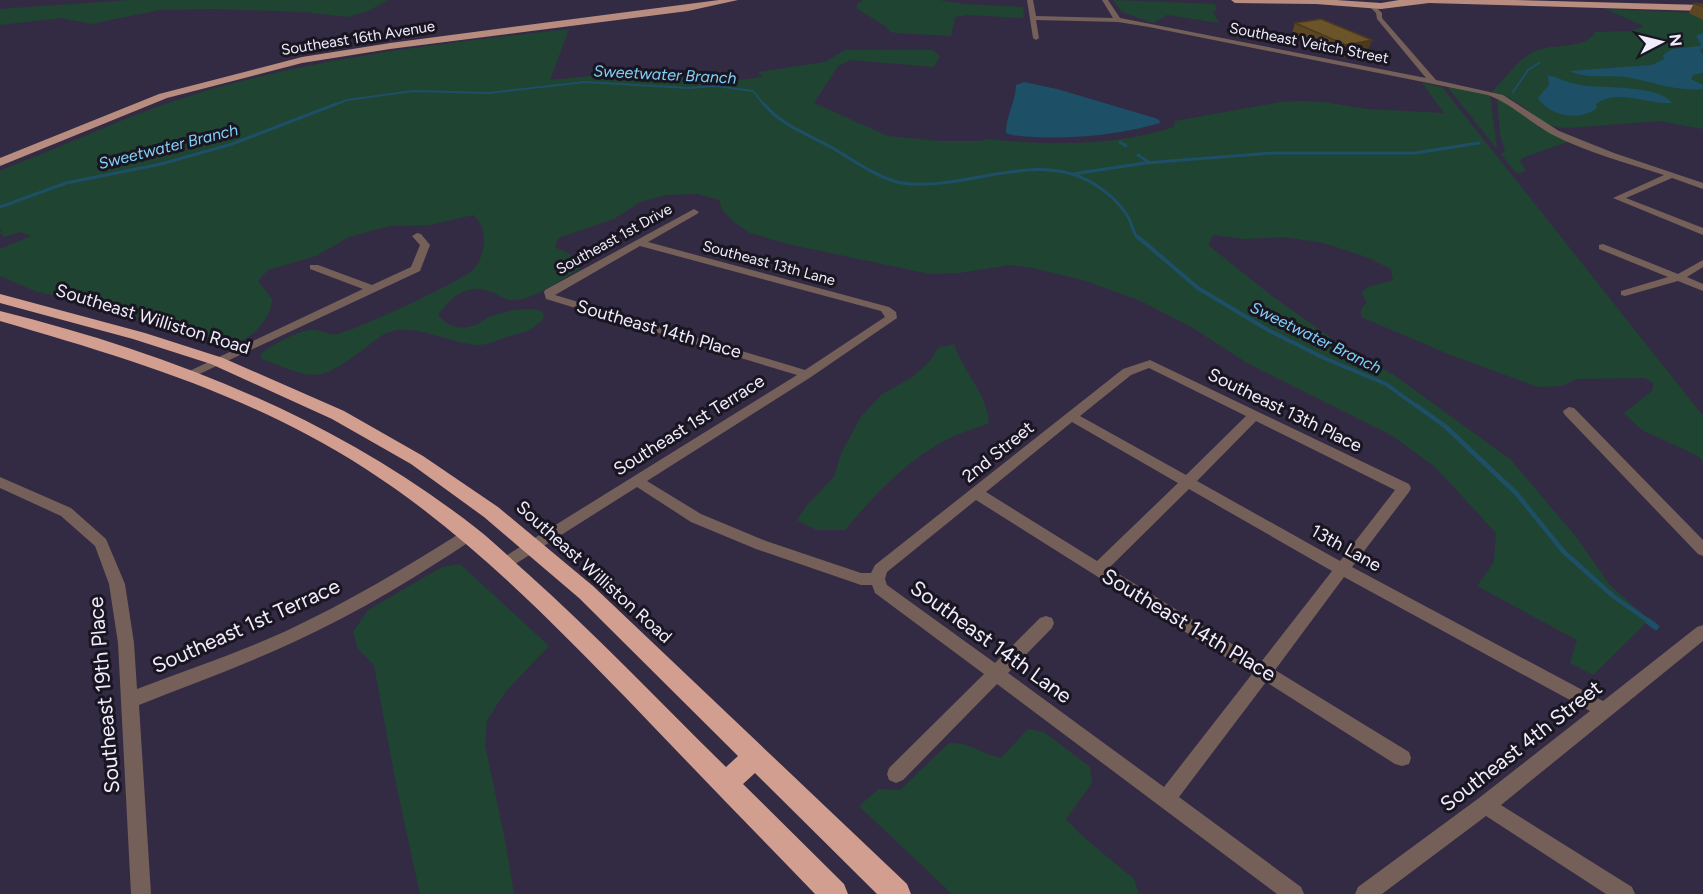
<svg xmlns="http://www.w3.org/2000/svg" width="1703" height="894" font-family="Figtree,sans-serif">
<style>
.green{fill:#204432}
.water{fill:#1d4f67}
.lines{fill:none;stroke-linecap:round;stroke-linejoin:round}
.stream-far4{stroke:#1d4f67;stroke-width:2}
.stream-far3{stroke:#1d4f67;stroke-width:3}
.stream-far2{stroke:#1d4f67;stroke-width:4}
.stream-far1{stroke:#1d4f67;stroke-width:4.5}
.stream{stroke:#1d4f67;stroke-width:6}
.minor{fill:#755f59;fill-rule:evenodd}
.major{fill:#b88d80;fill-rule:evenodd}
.highway{fill:#d29e90;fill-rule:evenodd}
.wall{fill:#5c4724}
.shaded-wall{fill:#4b3a1d}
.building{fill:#6b532a;stroke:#4b3a1d;stroke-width:1.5}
.labels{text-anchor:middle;stroke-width:6;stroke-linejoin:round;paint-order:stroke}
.far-street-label{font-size:15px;fill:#f0ecfc;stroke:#191621}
.far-water-label{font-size:16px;font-style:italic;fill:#82d0f9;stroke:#191621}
.street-label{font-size:18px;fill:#f0ecfc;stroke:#191621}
.near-street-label{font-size:21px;fill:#f0ecfc;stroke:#191621}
</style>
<rect width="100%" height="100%" fill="#332b44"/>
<g class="green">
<polygon points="130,0 388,0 368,11 348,17 305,12 213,9 160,10 91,24 61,18 0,25 0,9"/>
<polygon points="863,0 939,0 964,4 1023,7 1024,18 967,15 955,17 951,36 897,33 890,32 885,26 856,8 858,3"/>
<polygon points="1113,0 1215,4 1217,10 1213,12 1219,23 1167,15 1153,23 1122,12"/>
<path d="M1605 9 1696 13 1703 11V129L1659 121 1567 128C1537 126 1539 116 1518 103 1511 98 1501 95 1492 92 1506 78 1520 55 1541 49 1558 44 1586 49 1595 32L1632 31 1644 26Z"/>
<path d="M569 29 550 80 629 72 709 78 735 75 740 80 762 77 758 72 825 62 845 50H933L940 56 934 67 851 60 838 66 814 103 888 136 939 141H982L985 139C1047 145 1113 147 1174 127L1175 121 1281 102 1301 101 1323 102 1367 109 1444 113 1422 83 1442 87 1703 416V461L1698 456 1642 430 1624 413 1653 390V383L1645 378 1576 379 1562 386 1538 387 1453 356 1361 317V309L1367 302 1361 292 1371 286 1393 280 1391 269 1369 258 1324 243 1284 237 1245 239 1213 235 1208 245 1272 296 1341 345 1394 375 1511 460 1577 538 1609 584 1649 620 1593 675 1570 663 1577 640 1477 586 1494 562 1496 533 1435 467 1391 435 1247 363 1193 328 1141 301 1083 280 1032 268 1010 265 959 273 930 274 792 245 750 233 734 222 722 210 719 200 697 194 666 195 640 202 614 219 558 238 555 247 582 260 580 269C561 279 538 297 517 300 503 301 499 294 487 290 464 284 450 299 438 315 449 327 460 331 475 325 481 323 486 318 492 316 509 311 524 306 542 311L544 318C528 335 523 331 504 338 495 341 488 345 478 345 452 344 418 324 392 331 381 334 370 345 361 351 314 386 313 377 261 359V354C269 346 298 331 310 330 320 328 327 336 337 334 354 331 463 281 474 269 486 254 489 228 473 215L430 225 389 226 349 237 316 256 268 270 258 281 272 299C271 320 250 341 230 345L113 310 35 291 0 276V249L31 236 20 232 4 237 0 233 2 229H0V171L19 163C73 142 125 117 180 99 306 58 437 44 569 29Z"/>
<polygon points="1446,85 1490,95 1497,149"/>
<polygon points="1497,97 1510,103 1540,128 1570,141 1522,158 1520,162 1526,171 1517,174 1501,154 1505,151 1500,134"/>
<path d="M954 344C963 372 987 393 989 423 974 429 956 434 942 442 903 464 873 496 845 530H816L797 520 808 504 834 477 841 454 860 418 881 395 914 376 931 360 938 348Z"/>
<polygon points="460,564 549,646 506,691 487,720 485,745 505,840 514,894 420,894 396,784 374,665 358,649 353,632 368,610 442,567"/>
<path d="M1028 729 1044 732 1090 767 1092 783 1066 819 1081 835 1134 879 1139 894H952L859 806 879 789 900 790 949 743C974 743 978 753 1001 758Z"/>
</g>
<g class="water">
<path d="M1703 33V48L1700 50 1703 55V73L1693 75 1691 79 1703 85V89C1674 92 1652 81 1625 77 1606 75 1586 79 1569 71L1652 65 1664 59 1663 55 1672 49 1700 46 1701 44 1696 36Z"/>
<path d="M1548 75C1559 78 1569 83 1580 85 1603 89 1658 84 1672 103 1648 105 1617 88 1596 104L1597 108C1580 122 1549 116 1538 98L1549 85Z"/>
<path d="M1024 82 1057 89 1155 118 1159 120 1160 123C1116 136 1057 141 1012 135L1006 133V130C1007 114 1016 100 1016 85Z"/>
</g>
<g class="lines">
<g class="stream-far4">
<polyline points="1513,92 1528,70 1539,63"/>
<polyline points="332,106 347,100 413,91 489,93 585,82 689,88 716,86 753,91 765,106"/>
</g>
<g class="stream-far3">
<path d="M764 104C780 124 807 134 829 146 849 157 880 180 902 183 965 192 1035 148 1094 184 1106 191 1119 203 1127 215 1132 222 1132 233 1139 239"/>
<polyline points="1120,142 1126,146"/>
<polyline points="1138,155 1150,163"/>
<polyline points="1073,174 1145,163 1273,153 1415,153 1479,143"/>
<polyline points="0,207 66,183 161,164 232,144 336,104"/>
</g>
<polyline class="stream-far2" points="1138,237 1198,288 1268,330 1324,358 1386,384 1419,408"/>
<polyline class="stream-far1" points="1417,406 1446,427 1516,493 1563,551 1613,596 1650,622"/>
<polyline class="stream" points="1648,621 1656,627"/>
<g class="minor">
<path d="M1027 0H1033L1036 16 1113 18 1102 0H1108L1120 18 1426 78 1377 19 1376 13 1368 5 1373 4 1382 13V18L1436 80 1503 95 1559 131 1614 153 1703 183V189L1672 178 1626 198 1703 228V235L1613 198 1664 175C1626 163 1586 152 1551 134 1529 122 1512 104 1488 95L1149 27 1118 22 1036 20 1039 38 1036 40 1033 38Z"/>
<path d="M694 209 699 212 697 214 648 242 889 307 896 312 897 318 811 377 647 481 701 514 766 541 861 573H871L875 565 1123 369 1150 360 1409 484 1411 488 1409 492 1352 567 1603 701 1697 627 1703 625V641L1501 805 1632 887 1635 894H1606L1486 816 1382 894H1355L1358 887 1479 798 1590 711 1344 577 1275 670 1409 752 1411 758 1409 764 1402 766 1395 764 1266 682 1179 797 1301 887 1304 894H1277L997 684 903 780 896 783 889 780 887 774 889 768 984 674 875 593 872 585H861L756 549 691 522 637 487 509 568 504 570 499 568 496 564 499 560 797 375 546 299 544 292 545 290ZM640 246 881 311 885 317 805 370 555 295ZM1149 368 1246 416 1186 475 1080 416 1131 375ZM1256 421 1395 490 1340 561 1197 481ZM1072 422 1178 483 1097 561 986 492ZM1189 489 1332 571 1261 662 1109 568ZM976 500 1252 674 1164 787 1008 673 1052 628 1054 623 1052 618 1046 616 1040 618 995 663 887 585 885 579 887 572Z"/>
<polygon points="417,233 421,234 430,245 420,271 193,377 189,378 183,374 363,289 310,269 310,265 318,265 372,285 411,267 420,245 412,236"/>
<polygon points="1603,244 1678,274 1703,260 1703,267 1687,277 1703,284 1703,291 1678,281 1625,296 1621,295 1621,291 1668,277 1599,249 1599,245"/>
<polygon points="1569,407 1574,408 1703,540 1703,556 1698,554 1564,414 1563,411"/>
<path d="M0 477 71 508 106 539 125 584 134 643 137 689C187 670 238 653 286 631 348 602 407 567 465 530H475L477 534 475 538C418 576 359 612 296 641 245 665 191 684 139 705L151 894H131L118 643 109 584 95 546 61 516 0 488Z"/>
</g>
<g class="major">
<polygon points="719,0 738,0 688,11 390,49 302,63 167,98 0,166 0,158 159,94 302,57 390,43"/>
<polygon points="1231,0 1336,0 1381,3 1399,0 1514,0 1703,5 1703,11 1429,3 1381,9 1316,4 1235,3"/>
</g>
<path class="highway" d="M0 294 145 333 223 358 344 411 423 456 498 507 593 586 907 884 911 894H877L755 773 743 784 844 884 848 894H815C752 829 689 764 627 699 529 598 432 500 306 434 208 382 106 352 0 321V311C172 354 335 418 476 528 494 542 510 558 527 573 596 635 660 702 726 767L738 756 579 598 484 517 411 464 332 419 211 364 133 339 0 303Z"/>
</g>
<g class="wall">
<polygon points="1694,3 1703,4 1703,20 1689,13"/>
<polygon points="1295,23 1367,53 1341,58 1291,37"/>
</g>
<polygon class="shaded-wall" points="1372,40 1367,53 1341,58 1346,45"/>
<g class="building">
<polygon points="1694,3 1703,4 1703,7"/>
<polygon points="1321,19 1372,40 1346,45 1295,23"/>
</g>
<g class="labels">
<g class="far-street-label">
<text transform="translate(358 38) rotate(-9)" y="5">Southeast 16th Avenue</text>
<text transform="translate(1309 43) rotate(11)" y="5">Southeast Veitch Street</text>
<text transform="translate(614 239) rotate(-29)" y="5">Southeast 1st Drive</text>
<text transform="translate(769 263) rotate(15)" y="5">Southeast 13th Lane</text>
</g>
<g class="far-water-label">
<text transform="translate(665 74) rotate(3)" y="6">Sweetwater Branch</text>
<text transform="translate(168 146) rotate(-14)" y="6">Sweetwater Branch</text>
<text transform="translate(1316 337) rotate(26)" y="6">Sweetwater Branch</text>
</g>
<g class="street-label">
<text transform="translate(153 319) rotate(17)" y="6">Southeast Williston Road</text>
<text transform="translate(659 329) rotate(16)" y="6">Southeast 14th Place</text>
<text transform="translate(1285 410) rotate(26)" y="6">Southeast 13th Place</text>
<text transform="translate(689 425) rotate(-32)" y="6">Southeast 1st Terrace</text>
<text transform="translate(998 452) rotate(-39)" y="6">2nd Street</text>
<text transform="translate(1346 548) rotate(29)" y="6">13th Lane</text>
<text transform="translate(594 572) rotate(42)" y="6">Southeast Williston Road</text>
</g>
<g class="near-street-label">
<text transform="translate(1189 625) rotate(31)" y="7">Southeast 14th Place</text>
<text transform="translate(246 626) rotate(-24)" y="7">Southeast 1st Terrace</text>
<text transform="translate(991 642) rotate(36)" y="7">Southeast 14th Lane</text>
<text transform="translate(104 695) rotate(-95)" y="7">Southeast 19th Place</text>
<text transform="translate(1521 746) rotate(-38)" y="7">Southeast 4th Street</text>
</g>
</g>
<g transform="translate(1661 42) rotate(83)" stroke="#191621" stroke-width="4.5" paint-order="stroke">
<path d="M0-4.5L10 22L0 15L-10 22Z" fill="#f0ecfc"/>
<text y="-9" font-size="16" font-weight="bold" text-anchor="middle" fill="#f0ecfc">N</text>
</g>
</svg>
